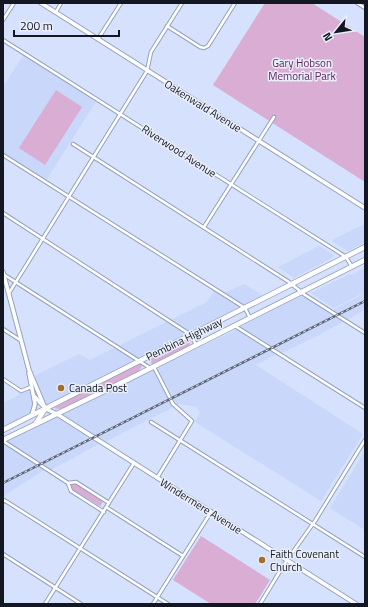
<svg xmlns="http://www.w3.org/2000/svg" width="368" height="607" font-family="'Titillium Web',sans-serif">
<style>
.built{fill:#c8d7fa}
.green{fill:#daadd4}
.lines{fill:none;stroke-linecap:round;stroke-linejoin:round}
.minor-casing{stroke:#96a2bd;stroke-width:4.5}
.tertiary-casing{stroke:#96a2bd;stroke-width:5.5}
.primary-casing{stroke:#96a2bd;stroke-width:6}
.minor{stroke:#fff;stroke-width:2.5}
.tertiary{stroke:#fff;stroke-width:3.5}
.primary{stroke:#fff;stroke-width:4.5}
.rail-casing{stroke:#5d6475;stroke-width:2.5}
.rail{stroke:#e9eefa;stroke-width:1;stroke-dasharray:3;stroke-linecap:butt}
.poi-dot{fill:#a56d29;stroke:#e9eefa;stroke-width:1.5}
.labels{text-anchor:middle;stroke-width:3;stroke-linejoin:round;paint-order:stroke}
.park-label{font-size:11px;fill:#5f255a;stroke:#e9eefa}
.street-label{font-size:11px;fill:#131721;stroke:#e9eefa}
.poi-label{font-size:11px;fill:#131721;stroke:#e9eefa;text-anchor:start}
</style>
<rect width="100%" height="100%" fill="#d5e1fd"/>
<g class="built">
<polygon points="25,53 97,100 45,182 3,155 3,83 5,84"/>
<polygon points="365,224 365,242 348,251 333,242 332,240"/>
<polygon points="319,246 333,255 332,258 301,274 294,278 278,267"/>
<polygon points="365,268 365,292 334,308 311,293 350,274 351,275"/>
<polygon points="244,284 265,297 46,409 32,377 79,354 90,360 207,302 215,289 222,294"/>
<polygon points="302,293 331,311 365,293 365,310 317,336 280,354 278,353 256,365 363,434 321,501 195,422 200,413 197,407 179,404 103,443 102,442 97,445 49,471 3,440 154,366 167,392 169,391 158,370 159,367 238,329 235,326"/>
<polygon points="31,385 36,406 36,414 3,430 3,403 19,395 21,391"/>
<polygon points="6,445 44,470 5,495 3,502 3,447"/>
<polygon points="365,451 365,530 330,508"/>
</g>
<g class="green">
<polygon points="265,3 312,3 365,37 365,182 213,85"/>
<polygon points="56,90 82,107 45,165 19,148"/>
<polygon points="190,339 191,340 189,346 153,364 151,363 150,360 153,357"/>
<polygon points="139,364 141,364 142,366 139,371 106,387 103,386 102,384 104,381"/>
<polygon points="93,386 97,388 96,392 64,408 58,409 54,408"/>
<polygon points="76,483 102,500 102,504 100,506 98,505 72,489 71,485"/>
<polygon points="201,536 270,580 255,604 211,604 173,580"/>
</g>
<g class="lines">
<g class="minor-casing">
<g id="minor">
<polyline points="357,3 365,8"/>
<polyline points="56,12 61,3"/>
<polyline points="3,20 14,3"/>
<polyline points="167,26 200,47 204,48 208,46 235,3"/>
<polyline points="98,39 121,3"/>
<polyline points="3,40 346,257 352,267"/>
<polyline points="73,144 289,282 305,295 365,333"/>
<polyline points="3,155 245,308 250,318"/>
<polyline points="3,213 191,335 196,345"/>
<polyline points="204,227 274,117"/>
<polyline points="3,274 150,368"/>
<polyline points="9,293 147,71 151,52 182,3"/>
<polyline points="235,326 365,408"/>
<polyline points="3,329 20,340"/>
<polyline points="154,367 173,404 192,421 157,478"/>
<polyline points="3,379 21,391 31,387"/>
<polyline points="151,422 365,557"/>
<polyline points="3,441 68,483 71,491 104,512"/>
<polyline points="68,483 76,482 109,503"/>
<polyline points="3,502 4,500 168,604"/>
<polyline points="106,507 183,556"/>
<polyline points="3,554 81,604"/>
<polyline points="45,604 134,463"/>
<polyline points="153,604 211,512"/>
<polyline points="260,604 285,563 315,521 365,440"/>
</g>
</g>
<g class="tertiary-casing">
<g id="tertiary">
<polyline points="41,3 365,208"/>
<polyline points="3,272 29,370 45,408"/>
<polyline points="29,373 35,404 32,415"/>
<polyline points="34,396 46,409 57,414 356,604"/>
</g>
</g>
<g class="primary-casing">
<g id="primary">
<polyline points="36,423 45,409"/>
<polyline points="3,430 365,247"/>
<polyline points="3,440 127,380 365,260"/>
</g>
</g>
<use href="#minor" class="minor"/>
<use href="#tertiary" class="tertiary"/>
<use href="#primary" class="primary"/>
<g class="rail-casing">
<polyline id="rail" points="3,483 365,301"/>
</g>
<use href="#rail" class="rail"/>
</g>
<g class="poi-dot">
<circle cx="61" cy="388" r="4"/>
<circle cx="262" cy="560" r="4"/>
</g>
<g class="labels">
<g class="park-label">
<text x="302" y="67">Gary Hobson<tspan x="302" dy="13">Memorial Park</tspan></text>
</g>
<g class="street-label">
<text transform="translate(203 106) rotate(32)" y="4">Oakenwald Avenue</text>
<text transform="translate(179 151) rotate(33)" y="4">Riverwood Avenue</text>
<text transform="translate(184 339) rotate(-26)" y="4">Pembina Highway</text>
<text transform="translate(201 506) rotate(32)" y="4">Windermere Avenue</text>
</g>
<g class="poi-label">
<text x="69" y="392">Canada Post</text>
<text x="270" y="558">Faith Covenant<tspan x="270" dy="13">Church</tspan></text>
</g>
</g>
<rect width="368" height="607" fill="none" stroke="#131721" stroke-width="8"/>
<g transform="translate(336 32) rotate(240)" stroke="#e9eefa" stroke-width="3" paint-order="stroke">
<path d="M0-3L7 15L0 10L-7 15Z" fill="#131721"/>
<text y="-6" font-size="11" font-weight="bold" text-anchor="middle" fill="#131721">N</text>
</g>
<path d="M14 30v6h105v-6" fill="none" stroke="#131721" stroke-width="2"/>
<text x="20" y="30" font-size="12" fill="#131721" stroke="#e9eefa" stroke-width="3" paint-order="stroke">200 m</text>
</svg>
